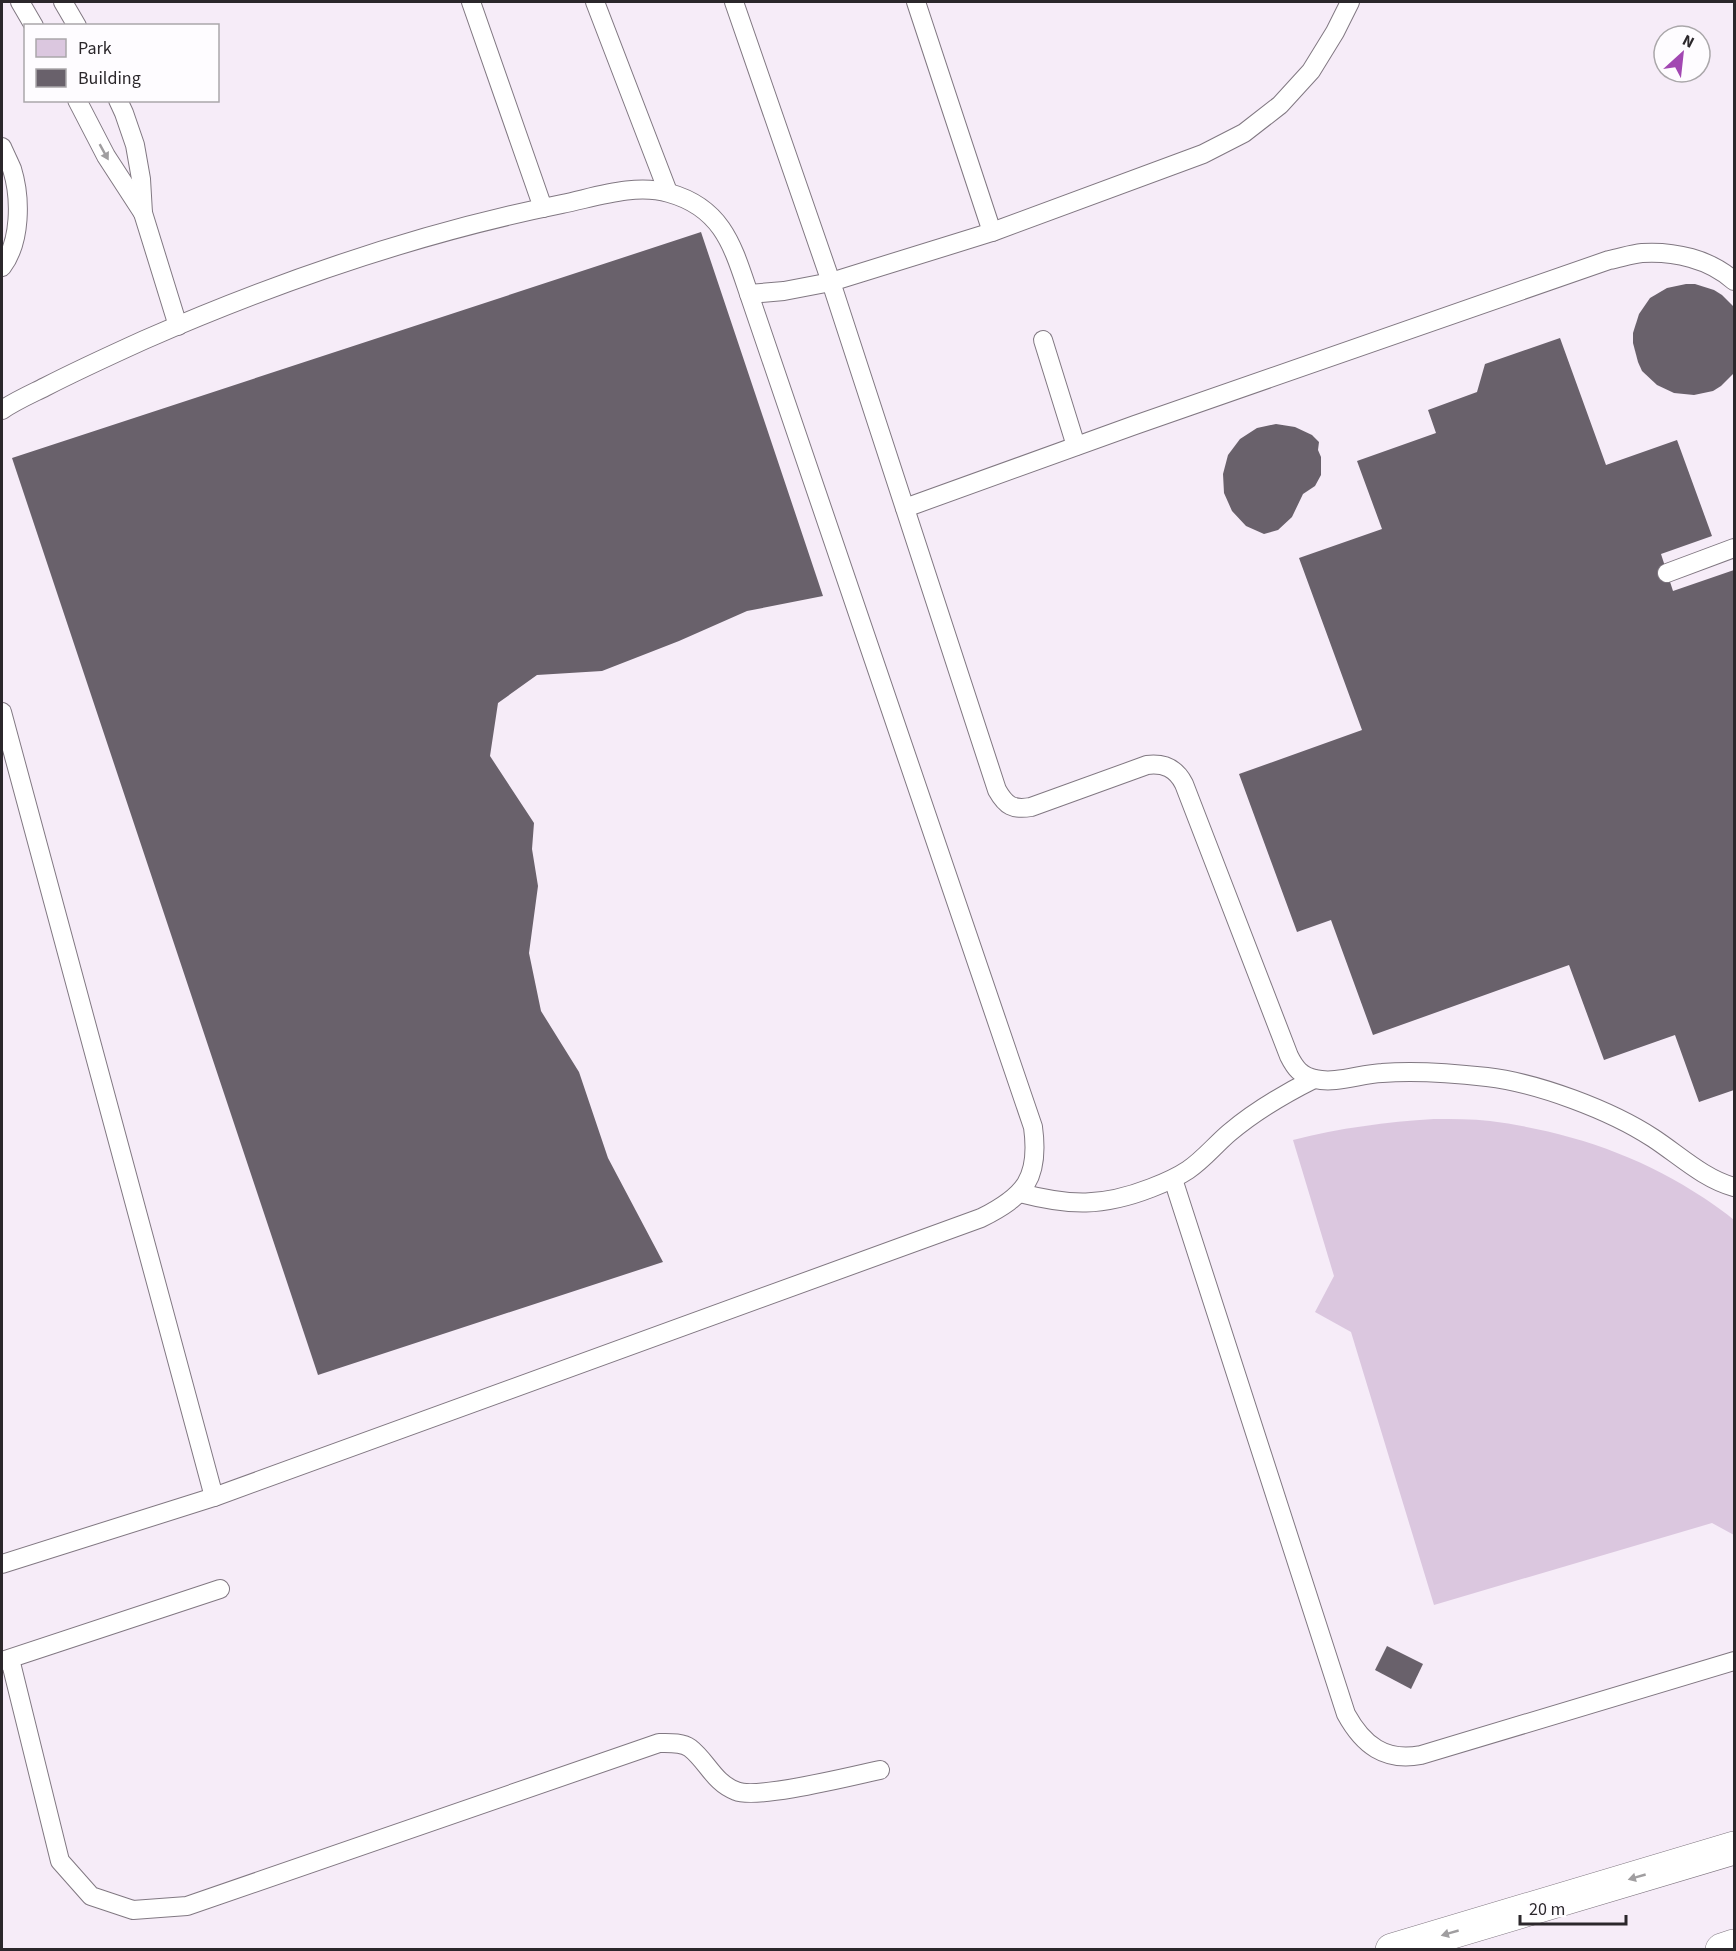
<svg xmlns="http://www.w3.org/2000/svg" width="1736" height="1951" font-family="'Source Sans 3',sans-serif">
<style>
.green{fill:#dbc7df}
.building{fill:#69616b}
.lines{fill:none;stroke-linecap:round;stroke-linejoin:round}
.lane-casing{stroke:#817882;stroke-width:20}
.highway-casing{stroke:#817882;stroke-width:34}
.lane{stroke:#fff;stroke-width:18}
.highway{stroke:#fff;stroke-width:33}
.oneway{fill:#a09ea0}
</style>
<rect width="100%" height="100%" fill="#f6ecf8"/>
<path class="green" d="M1434 1119C1453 1119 1472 1119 1490 1121 1567 1131 1640 1155 1704 1198 1714 1205 1725 1212 1734 1220V1535L1712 1523 1434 1605 1351 1332 1315 1312 1334 1276 1293 1140C1340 1128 1386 1122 1434 1119Z"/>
<g class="building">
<polygon points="701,232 823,596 747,611 679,641 602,671 537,675 498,703 490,756 534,823 532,849 538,886 529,953 541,1011 579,1072 608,1158 663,1262 318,1375 12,458"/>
<polygon points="1686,284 1695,284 1714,290 1722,295 1734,307 1734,373 1721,386 1713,391 1694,395 1674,393 1657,385 1642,371 1638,362 1633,343 1633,333 1639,314 1650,298 1667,288"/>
<polygon points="1560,338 1606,465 1677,440 1712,536 1661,554 1673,591 1734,570 1734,1090 1699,1102 1675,1035 1604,1060 1569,965 1373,1035 1331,920 1297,932 1239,774 1362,730 1299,558 1382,529 1357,461 1436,433 1428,410 1477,392 1485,364"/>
<polygon points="1276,424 1295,427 1312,435 1319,442 1318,450 1321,457 1321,475 1315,486 1303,494 1292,517 1278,530 1264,534 1246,526 1232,511 1224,493 1223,474 1228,455 1240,439 1257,428"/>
<polygon points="1387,1646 1423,1664 1411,1689 1375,1670"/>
</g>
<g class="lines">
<g class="lane-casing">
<g id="lane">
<polyline points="20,2 34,26"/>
<polyline points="63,2 77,26"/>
<polyline points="471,2 543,208"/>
<polyline points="595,2 668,192"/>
<path d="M734 2 831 282 997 790C1006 806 1013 810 1031 807L1147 765C1164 763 1176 768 1184 784L1289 1056C1295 1068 1301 1076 1315 1079 1336 1084 1360 1074 1382 1073 1417 1070 1452 1073 1487 1077 1538 1083 1610 1110 1653 1138 1679 1155 1704 1179 1734 1187"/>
<polyline points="916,2 992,232"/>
<polyline points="77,100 106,156 143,213"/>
<polyline points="118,100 124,113 135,145 141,179 143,213 178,326"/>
<path d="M2 147C5 154 9 162 12 169 21 198 21 242 2 267"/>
<polyline points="749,294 784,291 831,282 992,232 1203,154 1244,133 1280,105 1311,71 1335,32 1350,2"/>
<polyline points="1043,340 1076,446"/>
<path d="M2 410C15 401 31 394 45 387 78 370 111 355 144 340 279 281 418 233 562 204 596 197 635 183 669 193 723 208 733 247 749 294L1033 1127C1040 1178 1025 1196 981 1218L214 1497 2 1564"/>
<path d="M905 508 1135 425 1609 260C1620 258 1631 254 1642 253 1674 251 1710 259 1734 281"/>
<polyline points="1667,573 1734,548"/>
<polyline points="2,712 214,1497"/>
<path d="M1173 1179 1346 1714C1363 1745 1385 1762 1421 1755L1734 1661"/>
<path d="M1020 1193C1070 1206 1102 1207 1151 1188 1164 1183 1176 1178 1188 1170 1203 1160 1215 1145 1229 1133 1255 1111 1284 1094 1314 1079"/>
<path d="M10 1659 60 1861 91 1896 133 1910 187 1906 659 1743C668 1743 682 1742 690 1748 707 1761 714 1783 736 1791 757 1800 852 1776 880 1770"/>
<polyline points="2,1661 220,1589"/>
</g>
</g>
<g class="highway-casing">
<g id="highway">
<polyline points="1392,1950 1734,1848"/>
<polyline points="1722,1950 1734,1946"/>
</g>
</g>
<use href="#lane" class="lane"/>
<use href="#highway" class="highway"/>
</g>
<defs><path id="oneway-solid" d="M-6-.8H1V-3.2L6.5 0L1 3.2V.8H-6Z" transform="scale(1.5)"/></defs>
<g class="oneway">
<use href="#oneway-solid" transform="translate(104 152) rotate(61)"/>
<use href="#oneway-solid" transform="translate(1637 1877) rotate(164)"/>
<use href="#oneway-solid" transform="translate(1450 1933) rotate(164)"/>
</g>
<rect width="1736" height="1951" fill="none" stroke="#2b272b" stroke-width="6"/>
<rect x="24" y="24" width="195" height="78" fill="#fefcff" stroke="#aaa7aa" stroke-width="1.5"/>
<rect x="36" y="39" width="30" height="18" fill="#dbc7df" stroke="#aaa7aa" stroke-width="1.5"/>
<text x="78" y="54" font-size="18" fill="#2b272b">Park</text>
<rect x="36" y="69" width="30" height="18" fill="#69616b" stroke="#aaa7aa" stroke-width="1.5"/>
<text x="78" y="84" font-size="18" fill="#2b272b">Building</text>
<g transform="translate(1682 54) rotate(27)"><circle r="28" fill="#fefcff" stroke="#aaa7aa" stroke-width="1.5"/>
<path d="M0-4.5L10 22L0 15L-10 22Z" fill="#a247b2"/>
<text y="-9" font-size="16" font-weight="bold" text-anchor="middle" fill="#2b272b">N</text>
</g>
<path d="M1520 1915v9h106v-9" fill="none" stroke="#2b272b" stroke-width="3"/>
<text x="1529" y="1915" font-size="18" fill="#2b272b" stroke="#fefcff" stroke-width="4.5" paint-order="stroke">20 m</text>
</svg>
